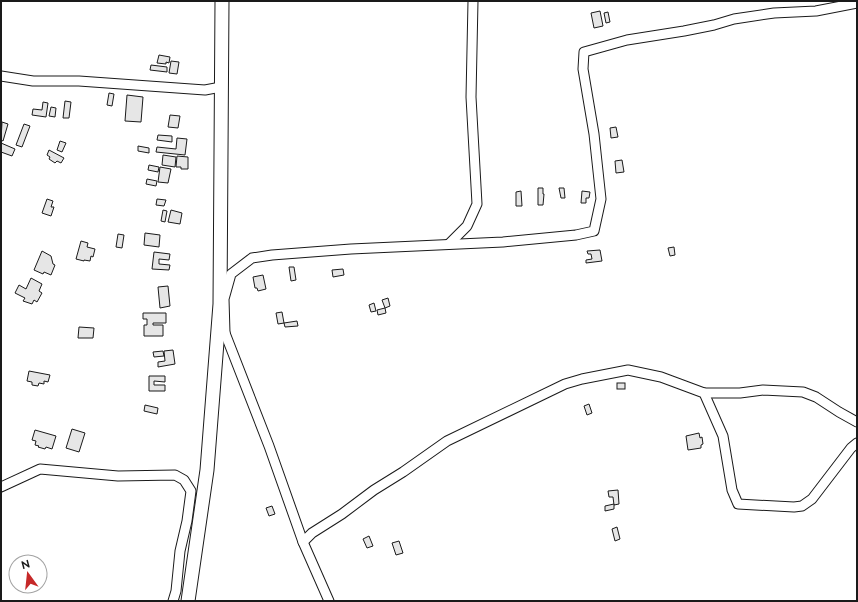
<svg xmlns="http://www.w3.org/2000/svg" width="858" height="602" font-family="Raleway,sans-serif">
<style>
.building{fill:#e6e6e6;stroke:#1a1a1a}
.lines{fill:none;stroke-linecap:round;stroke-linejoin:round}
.minor-casing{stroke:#1a1a1a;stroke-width:11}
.highway-casing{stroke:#1a1a1a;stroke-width:15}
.minor{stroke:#fff;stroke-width:9}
.highway{stroke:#fff;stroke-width:13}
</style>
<rect width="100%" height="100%" fill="#fff"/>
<g class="building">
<polygon points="600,11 603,26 594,28 591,13"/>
<polygon points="608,12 610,22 606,23 604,13"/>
<polygon points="159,55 170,57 169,63 166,62 166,64 157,63"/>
<polygon points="171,61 179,62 177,74 169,73"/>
<polygon points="151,65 167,67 167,72 150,70"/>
<polygon points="109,93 114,94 112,106 107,105"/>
<polygon points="127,95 143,97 141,122 125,121"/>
<polygon points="65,101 71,102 69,118 63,118"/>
<polygon points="43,102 48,103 46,117 32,115 33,109 42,110"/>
<polygon points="51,107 56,108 55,117 49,116"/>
<polygon points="170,115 180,116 178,128 168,127"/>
<polygon points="2,122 8,124 3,141 1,140"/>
<polygon points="24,124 30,126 22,147 16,145"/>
<polygon points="616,127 618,137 611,138 610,128"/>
<polygon points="158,135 172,136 172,142 157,140"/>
<polygon points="177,138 187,139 185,155 156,152 157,147 176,149"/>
<polygon points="60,141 66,143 62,152 57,150"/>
<polygon points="1,143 15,149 12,156 1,152"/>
<polygon points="138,146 149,148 149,153 138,151"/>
<polygon points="49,150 64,158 61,163 57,161 55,163 49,159 50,157 47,155"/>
<polygon points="163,155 176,157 175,167 162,165"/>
<polygon points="177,156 188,157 188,169 181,169 181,167 176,167"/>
<polygon points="622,160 624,172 616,173 615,161"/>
<polygon points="149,165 159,167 158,172 148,170"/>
<polygon points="160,167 171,169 168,183 158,182"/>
<polygon points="147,179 157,181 156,186 146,184"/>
<polygon points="538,188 543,188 543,194 544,194 543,205 538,205"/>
<polygon points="559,188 564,188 565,198 561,198"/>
<polygon points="521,191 522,206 516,206 516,192"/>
<polygon points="582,191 590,192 589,198 586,198 586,203 581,203"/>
<polygon points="47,199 53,201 51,207 54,207 51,216 42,213"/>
<polygon points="157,199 166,200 164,206 156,205"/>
<polygon points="163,210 167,211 165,222 161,221"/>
<polygon points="171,210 182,213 180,224 168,222"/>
<polygon points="145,233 160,235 159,247 144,245"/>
<polygon points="118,234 124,235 122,248 116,247"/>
<polygon points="81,241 88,243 87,247 95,249 93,257 91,256 90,261 84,260 84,261 76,259"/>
<polygon points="674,247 675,255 670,256 668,248"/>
<polygon points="600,250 602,261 586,263 586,260 592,259 591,254 588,254 587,251"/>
<polygon points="42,251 51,256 53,264 55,265 51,275 44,272 43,274 34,270"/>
<polygon points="154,252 170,254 169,260 159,259 159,264 170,265 169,270 152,269"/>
<polygon points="289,267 294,267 296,280 291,281"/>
<polygon points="343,269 344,275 333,277 332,270"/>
<polygon points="263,275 266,289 258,291 257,288 255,288 253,277"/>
<polygon points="31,278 42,284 39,291 42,293 37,302 34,300 32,304 23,301 25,298 15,293 19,285 26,289"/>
<polygon points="168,286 170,306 160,308 158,287"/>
<polygon points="388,298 390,306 385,308 382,300"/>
<polygon points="374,303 376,311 371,312 369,305"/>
<polygon points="385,308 386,313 378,315 377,310"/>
<polygon points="282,312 284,323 278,324 276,313"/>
<polygon points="143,313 166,313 166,323 153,323 153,325 163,325 163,336 144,336 144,325 147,325 147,319 143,319"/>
<polygon points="297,321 298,326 285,327 284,323"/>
<polygon points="79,327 94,328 93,338 78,338"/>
<polygon points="173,350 175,364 158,367 158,362 165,361 164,351"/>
<polygon points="163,351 164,356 154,357 153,352"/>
<polygon points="29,371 50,375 48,382 44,381 44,384 39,383 38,386 32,385 32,382 27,381"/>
<polygon points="149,376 165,376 165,382 154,381 154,385 165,385 165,391 149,391"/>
<rect x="617" y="383" width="8" height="6"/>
<polygon points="589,404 592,413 587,415 584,406"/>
<polygon points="145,405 158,408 157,414 144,411"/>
<polygon points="72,429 85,433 79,452 66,448"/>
<polygon points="35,430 56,436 52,449 46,447 45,449 38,447 39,446 35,445 36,441 32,440"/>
<polygon points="699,433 700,438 702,437 703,444 701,445 701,448 688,450 686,436"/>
<polygon points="618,490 619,504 614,505 613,497 609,497 608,491"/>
<polygon points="614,504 614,509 605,511 605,506"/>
<polygon points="272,506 275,514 269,516 266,508"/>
<polygon points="617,527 620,539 615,541 612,529"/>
<polygon points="369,536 373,546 367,548 363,539"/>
<polygon points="399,541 403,553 396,555 392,543"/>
</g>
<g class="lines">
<g class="minor-casing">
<g id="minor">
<polyline points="1,76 33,81 79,81 205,90 221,87"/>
<polyline points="449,244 467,226 477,204 471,97 473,1"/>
<polyline points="223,328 269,446 303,542 329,601"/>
<polyline points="225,333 224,299 231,274 252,258 272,255 351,249 503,242 576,235 594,231 601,199 594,134 583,69 584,52 627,40 684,31 714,25 734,19 774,13 816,11 857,3"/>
<polyline points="704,393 740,393 763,390 803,392 816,397 839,412 857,422"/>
<polyline points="1,487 40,469 118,476 175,475 184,480 191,491 187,521 180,551 176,591 173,601"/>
<polyline points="303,542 312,533 342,514 374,490 403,472 447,441 565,384 582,379 628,370 661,377 704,393 723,436 732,490 738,504 794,507 802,506 812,499 851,448 857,443"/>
</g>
</g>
<g class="highway-casing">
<polyline id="highway" points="188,601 207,470 220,304 222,1"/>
</g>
<use href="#minor" class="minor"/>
<use href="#highway" class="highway"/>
</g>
<rect width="858" height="602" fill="none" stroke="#1a1a1a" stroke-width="4"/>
<g transform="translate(28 574) rotate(345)"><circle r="19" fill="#ffffff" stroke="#a3a3a3"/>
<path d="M0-3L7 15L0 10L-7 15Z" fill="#c62828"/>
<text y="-6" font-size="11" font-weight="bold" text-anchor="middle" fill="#1a1a1a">N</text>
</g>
</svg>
